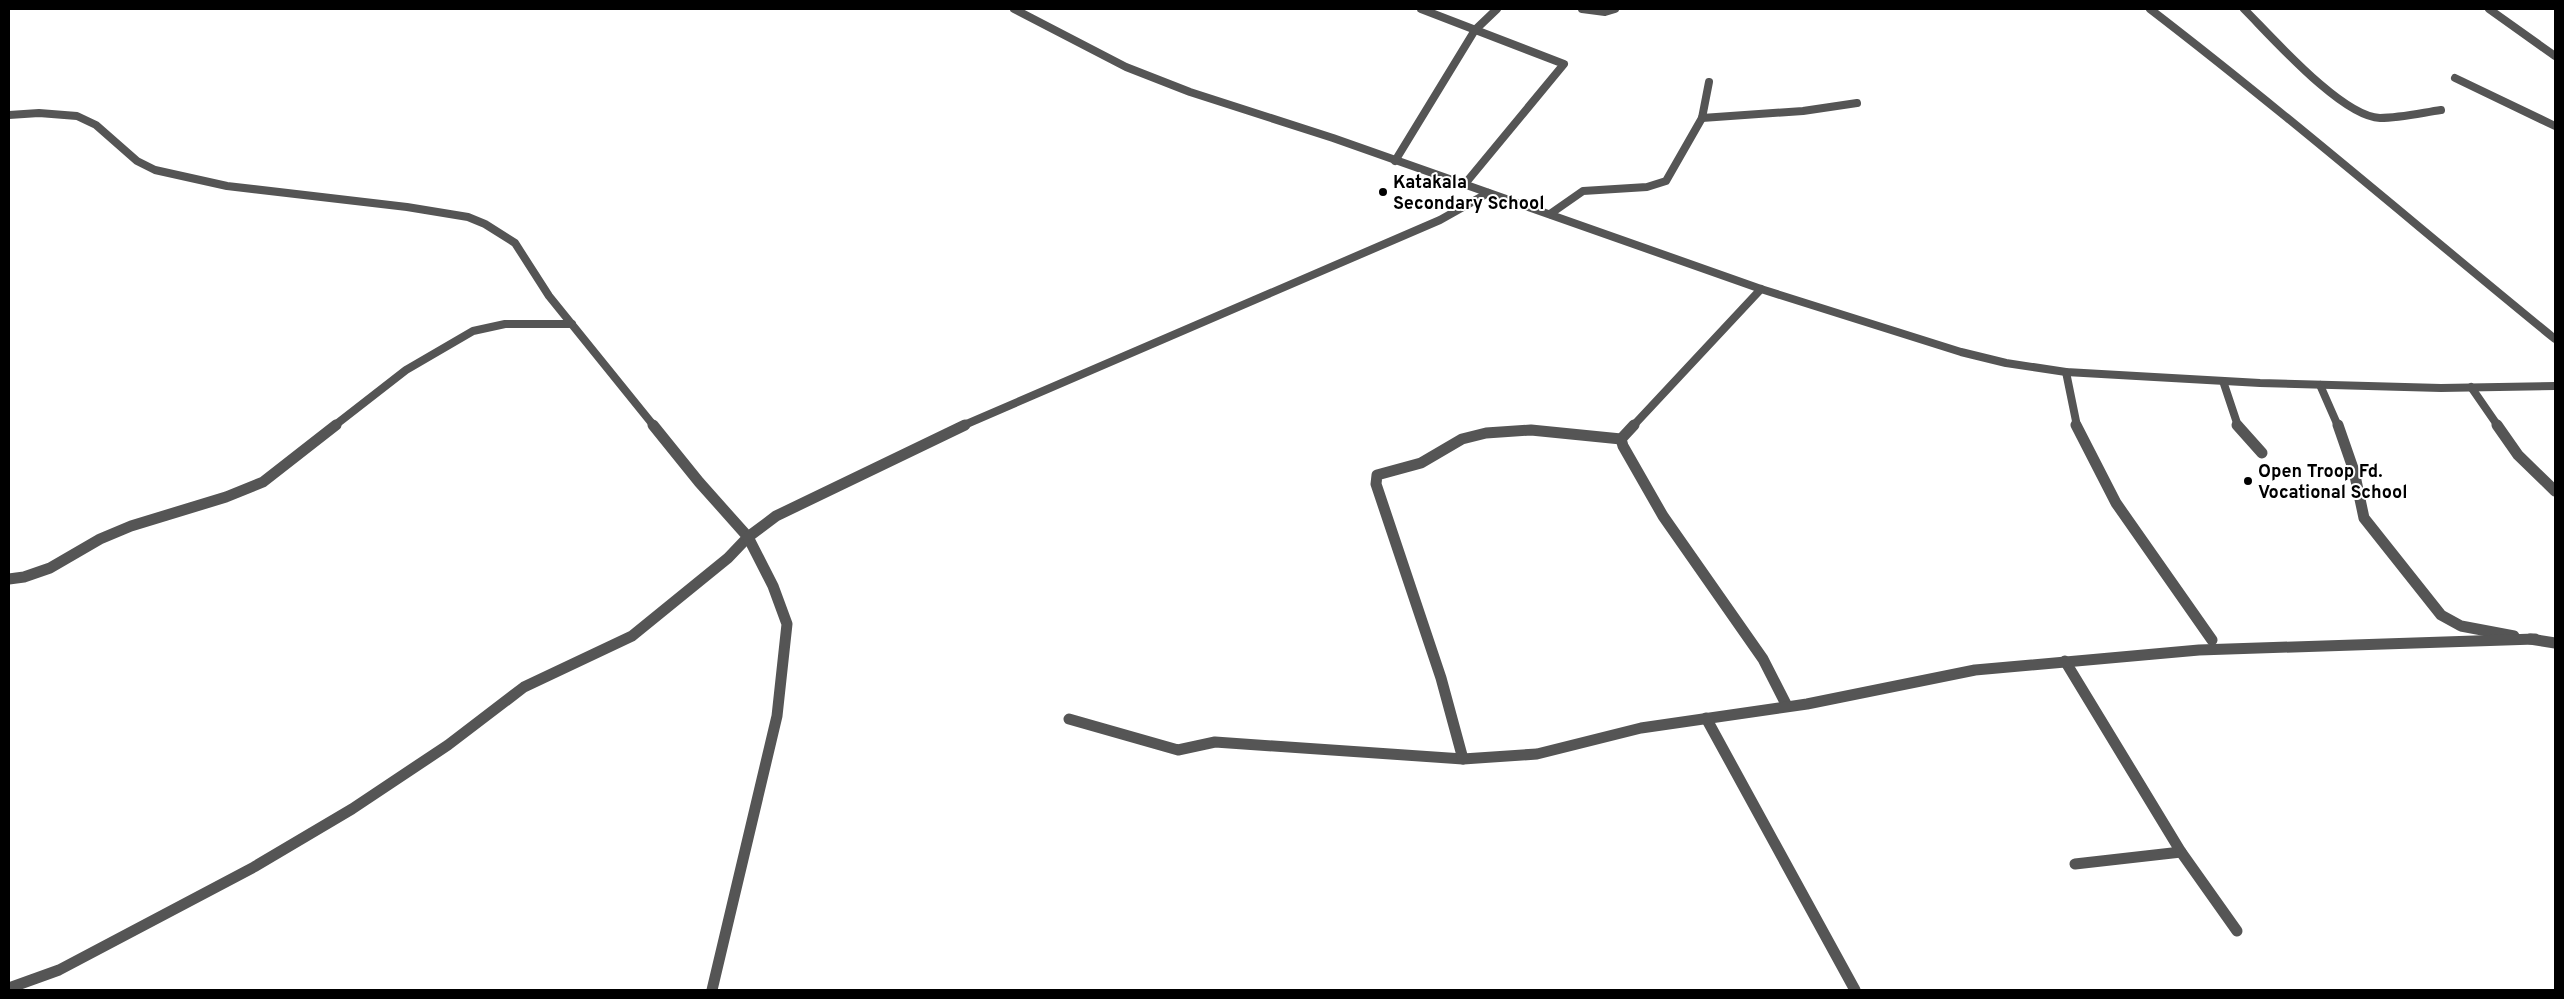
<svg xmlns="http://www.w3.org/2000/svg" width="2564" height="999" font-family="Overpass,sans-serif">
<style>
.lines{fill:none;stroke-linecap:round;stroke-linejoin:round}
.minor-far1{stroke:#555;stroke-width:8}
.minor{stroke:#555;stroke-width:11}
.poi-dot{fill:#000;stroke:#fff;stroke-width:2}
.labels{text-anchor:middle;stroke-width:4;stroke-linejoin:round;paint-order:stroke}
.poi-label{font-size:18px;font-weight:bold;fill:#000;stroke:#fff;text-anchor:start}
</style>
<rect width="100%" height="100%" fill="#fff"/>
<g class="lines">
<g class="minor-far1">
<polyline points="1014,9 1126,67 1190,92 1333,138 1761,289 1961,352 2006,363 2066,372 2260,383 2441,388 2555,386"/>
<polyline points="1421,9 1564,64 1464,185"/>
<polyline points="1582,9 1605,12 1615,9"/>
<path d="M2150 9C2288 115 2420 229 2555 339"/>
<path d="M2244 9C2272 37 2342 117 2380 118 2400 118 2421 113 2441 110"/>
<polyline points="2489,9 2555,56"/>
<polyline points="2455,78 2555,126"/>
<polyline points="9,115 39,113 77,116 96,125 137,161 155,170 227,186 407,207 468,217 485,224 515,243 549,296 654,426"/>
<polyline points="1702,118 1803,111 1857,103"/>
<polyline points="1395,161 1475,30 1497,9"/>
<polyline points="1550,214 1583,191 1647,187 1666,181 1702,118 1709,82"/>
<polyline points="2066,372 2077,426"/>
<polyline points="2223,381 2238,426"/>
<polyline points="2320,385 2338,426"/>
<polyline points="2471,387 2498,426"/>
<polyline points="334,426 406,370 473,331 505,324 572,324"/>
<polyline points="962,426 1440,220 1488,193"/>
<polyline points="1633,426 1761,289"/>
</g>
<g class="minor">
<polyline points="1634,425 1621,439 1623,446 1663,516 1763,659 1787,706"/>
<polyline points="2076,425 2116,503 2212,640"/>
<polyline points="2237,425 2262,453"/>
<polyline points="2338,425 2354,471 2364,518 2441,615 2461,626 2514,636"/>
<polyline points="2497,425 2518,455 2555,491"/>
<polyline points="9,579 24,577 50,568 100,539 131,526 226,497 263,482 336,425"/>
<polyline points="2530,639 2555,643"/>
<polyline points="2065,661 2181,852 2075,864"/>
<polyline points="1706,718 1855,990"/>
<polyline points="1069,719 1178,750 1215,742 1463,759 1537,754 1641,728 1807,704 1975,670 2199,650 2535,639"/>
<polyline points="1463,759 1441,678 1376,484 1377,475 1421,463 1462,439 1486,433 1531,430 1621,439"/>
<polyline points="2181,852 2237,931"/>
<polyline points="9,988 59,970 254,867 352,809 448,745 524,687 632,636 728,558 748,537 699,482 653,425"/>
<polyline points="712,990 777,716 787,624 773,586 748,537 776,516 965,425"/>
</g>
</g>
<g class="poi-dot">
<circle cx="1383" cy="192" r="5"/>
<circle cx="2248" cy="481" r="5"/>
</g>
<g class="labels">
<g class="poi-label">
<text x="1393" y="188">Katakala<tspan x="1393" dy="21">Secondary School</tspan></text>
<text x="2258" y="477">Open Troop Fd.<tspan x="2258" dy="21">Vocational School</tspan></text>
</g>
</g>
<rect width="2564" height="999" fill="none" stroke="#000000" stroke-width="20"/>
</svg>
